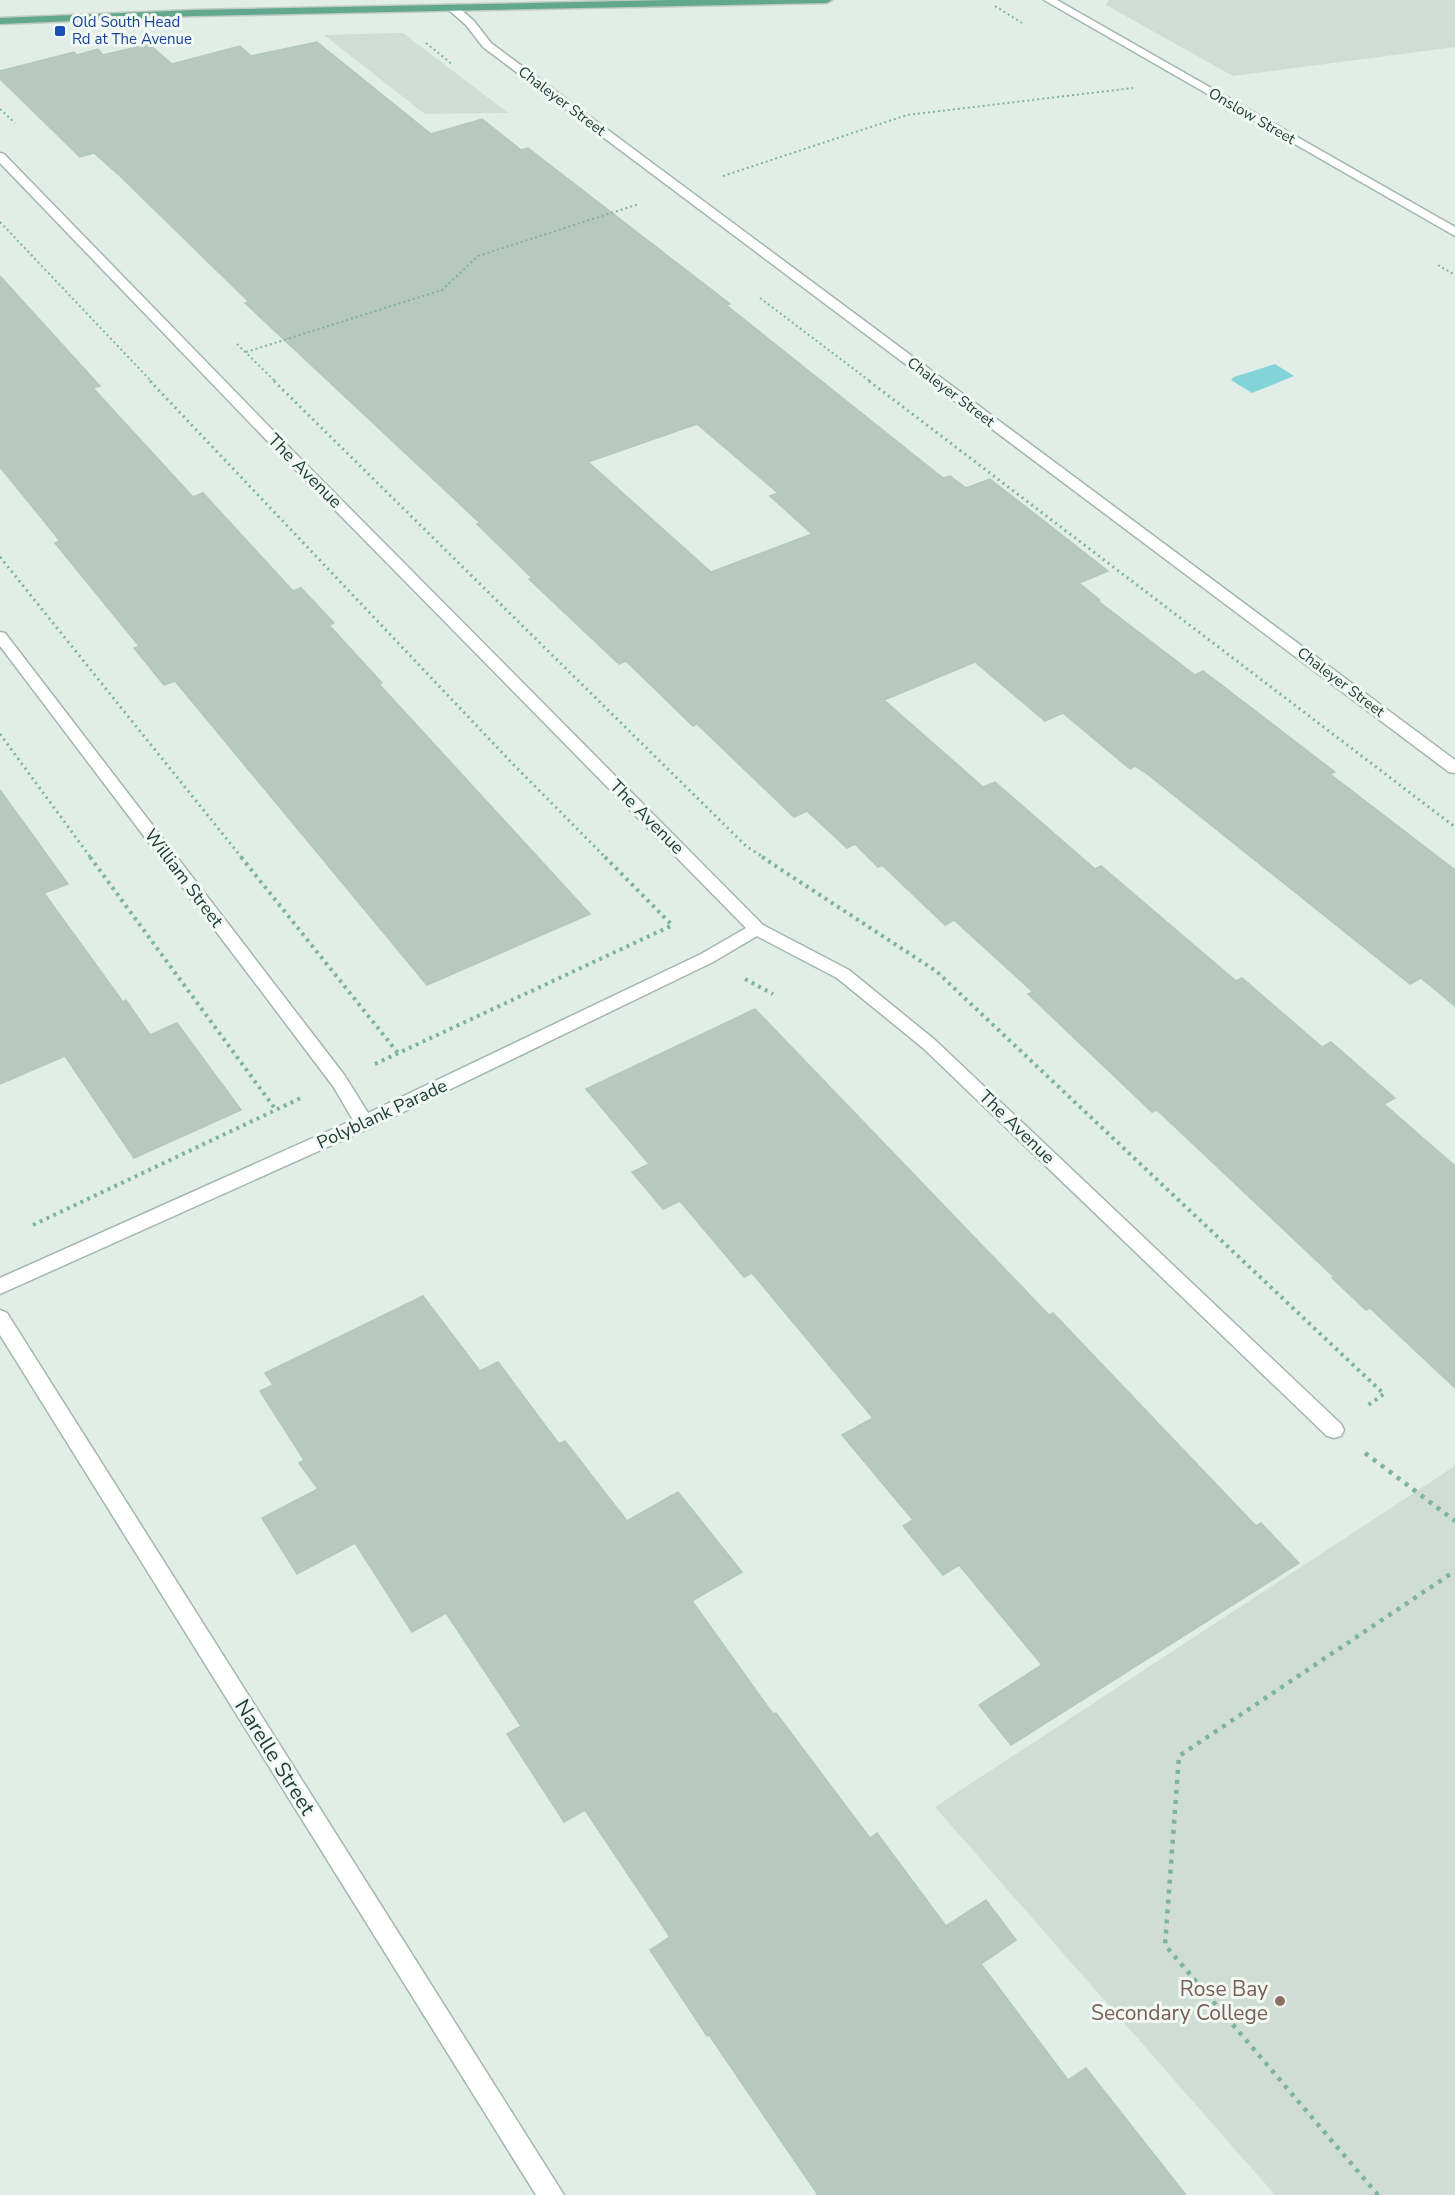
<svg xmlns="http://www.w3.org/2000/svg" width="1455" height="2195" font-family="'Nunito Sans',sans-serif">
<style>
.built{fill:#cfddd5}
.water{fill:#83d4d8}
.building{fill:#b6c8bf;stroke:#b3c8bd;stroke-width:1.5;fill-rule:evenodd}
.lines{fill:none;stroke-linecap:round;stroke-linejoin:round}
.street-casing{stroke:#a3b6ae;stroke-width:3}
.primary-casing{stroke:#c0cac6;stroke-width:3}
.path-far3{stroke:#7eb49d;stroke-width:2;stroke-dasharray:2 3;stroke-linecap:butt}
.path-far2{stroke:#7eb49d;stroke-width:3;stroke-dasharray:2 4;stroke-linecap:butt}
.path-far1{stroke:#7eb49d;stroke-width:4;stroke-dasharray:3 4.5;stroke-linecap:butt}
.path{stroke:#7eb49d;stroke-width:4.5;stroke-dasharray:4 6;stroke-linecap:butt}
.street{fill:#fff;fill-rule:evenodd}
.primary{fill:#61a88e;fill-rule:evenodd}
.transit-dot{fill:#1a4fb4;stroke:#f2f9f5;stroke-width:2}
.education-dot{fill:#8d6e63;stroke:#f2f9f5;stroke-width:2}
.labels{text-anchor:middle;stroke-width:6;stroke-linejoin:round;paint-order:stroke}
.far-transit-label{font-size:15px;fill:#164399;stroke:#f2f9f5;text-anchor:start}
.far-street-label{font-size:15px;fill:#1f4034;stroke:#f2f9f5}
.street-label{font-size:18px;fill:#1f4034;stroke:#f2f9f5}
.near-street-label{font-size:21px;fill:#1f4034;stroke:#f2f9f5}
.near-education-label{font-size:21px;fill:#785e54;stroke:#f2f9f5;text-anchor:end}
</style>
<rect width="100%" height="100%" fill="#e1ede7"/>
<g class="built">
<polygon points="1109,0 1455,0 1455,47 1233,76 1106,5"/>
<polygon points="403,33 508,113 425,114 324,35"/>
<polygon points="1455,1466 1455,2195 1275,2195 935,1807"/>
</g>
<polygon class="water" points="1275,364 1294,376 1252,393 1231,380 1234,377"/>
<g class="building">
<path d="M317 42 431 134 482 119 521 150 528 148 730 304 726 305 943 478 950 476 966 488 990 479 1108 571 1079 583 1100 600 1098 601 1195 675 1203 671 1335 772 1330 774 1455 870V1006L1421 978 1410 984 1146 773 1135 766 1130 769 1063 713 1045 721 975 662 884 700 983 787 995 782 1095 869 1101 866 1236 981 1242 978 1322 1047 1331 1042 1395 1098 1384 1104 1455 1166V1388L1370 1308 1366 1310 1332 1278 1334 1277 1157 1110 1152 1112 1028 994 1033 992 954 920 945 925 882 865 878 867 855 844 847 848 807 811 794 817 697 724 693 726 626 661 619 664 529 579 532 578 477 524 480 523 245 303 249 302 120 176 94 153 80 157 0 79V71L74 52 77 55 98 49 103 55 149 44 172 64 240 46 251 56ZM697 424 778 493 770 496 812 534 711 572 588 462Z"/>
<polygon points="0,276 100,386 93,388 193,497 203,493 293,591 301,588 334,623 329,625 382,683 379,684 590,914 427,985 175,681 164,685 134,648 139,646 55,543 60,541 0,467"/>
<polygon points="0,790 68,884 44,893 123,1002 126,1000 150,1035 177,1023 241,1110 134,1158 65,1056 0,1084"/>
<polygon points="755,1009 1049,1315 1053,1313 1256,1526 1261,1523 1299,1563 1011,1745 979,1705 1042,1665 959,1565 943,1575 903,1526 913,1520 842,1435 873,1418 752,1273 744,1277 680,1201 663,1209 632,1172 649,1164 586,1089"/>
<polygon points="423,1296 480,1371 498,1362 559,1444 565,1441 627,1521 678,1492 742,1572 692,1601 773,1714 776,1713 870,1838 877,1833 946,1926 986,1900 1016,1940 981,1964 1068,2080 1086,2068 1186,2195 818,2195 709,2035 707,2036 650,1950 670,1937 585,1810 564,1822 507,1734 521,1726 446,1613 412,1632 355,1543 297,1574 262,1518 318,1489 299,1463 304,1460 260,1391 273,1385 265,1373"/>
</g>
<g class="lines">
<g class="street-casing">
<g id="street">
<polygon points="1044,0 1057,0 1455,227 1455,236"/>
<polygon points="450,7 458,7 474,21 491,43 1455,760 1455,773 1449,772 483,47 466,25 450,11"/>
<polygon points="0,153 4,154 287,445 763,925 849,970 935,1040 1341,1424 1344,1430 1341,1436 1334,1438 1327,1436 923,1048 837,978 757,936 713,962 370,1128 0,1294 0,1278 353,1120 333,1086 0,646 0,632 5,633 345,1076 368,1113 701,954 746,928 277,451 0,163"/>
<polygon points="0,1310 7,1313 564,2195 536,2195 0,1335"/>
</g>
</g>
<g class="primary-casing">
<polygon id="primary" points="673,0 832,0 827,3 194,16 0,24 0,18 194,10"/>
</g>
<g class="path-far3">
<polyline points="995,6 1022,23"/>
<polyline points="426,43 453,65"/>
<polyline points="0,109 15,123"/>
<polyline points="723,176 907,115 1133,88"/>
<polyline points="0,222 152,382"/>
<polyline points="1438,265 1455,275"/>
<polyline points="760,298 871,382"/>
<polyline points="237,344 276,382"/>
<polyline points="246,352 442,290 478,256 639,204"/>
</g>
<g class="path-far2">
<polyline points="150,381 511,762 606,858"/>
<polyline points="274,381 747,847 765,858"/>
<polyline points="869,381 1455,827"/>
<polyline points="0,557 242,858"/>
<polyline points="0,734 91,858"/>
</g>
<g class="path-far1">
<polyline points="90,857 276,1110"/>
<polyline points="241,857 398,1053"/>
<polyline points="605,857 672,925"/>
<polyline points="762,857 936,971 1384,1394 1367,1406"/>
<polyline points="745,979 773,994"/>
<polyline points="375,1064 673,925"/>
<polyline points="33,1225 303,1097"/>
</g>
<g class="path">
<polyline points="1365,1453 1455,1521"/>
<polyline points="1378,2195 1165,1945 1179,1756 1455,1571"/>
</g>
<use href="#street" class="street"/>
<use href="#primary" class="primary"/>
</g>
<rect class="transit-dot" x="54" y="25" width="12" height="12" rx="3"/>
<circle class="education-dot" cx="1280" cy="2001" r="6"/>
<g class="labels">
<g class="far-transit-label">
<text x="72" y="27">Old South Head<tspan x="72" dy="17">Rd at The Avenue</tspan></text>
</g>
<g class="far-street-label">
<text transform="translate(562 101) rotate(37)" y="5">Chaleyer Street</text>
<text transform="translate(1252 116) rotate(30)" y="5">Onslow Street</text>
<text transform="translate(951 392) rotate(37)" y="5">Chaleyer Street</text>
<text transform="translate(1341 682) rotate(37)" y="5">Chaleyer Street</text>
</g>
<g class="street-label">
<text transform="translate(305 471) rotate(45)" y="6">The Avenue</text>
<text transform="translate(647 817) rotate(45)" y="6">The Avenue</text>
<text transform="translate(184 878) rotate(53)" y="6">William Street</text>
<text transform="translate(382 1114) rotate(-25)" y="6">Polyblank Parade</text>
<text transform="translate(1017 1127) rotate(44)" y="6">The Avenue</text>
</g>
<g class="near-street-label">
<text transform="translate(275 1757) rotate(58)" y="7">Narelle Street</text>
</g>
<g class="near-education-label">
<text x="1268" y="1996">Rose Bay<tspan x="1268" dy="24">Secondary College</tspan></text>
</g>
</g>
</svg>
